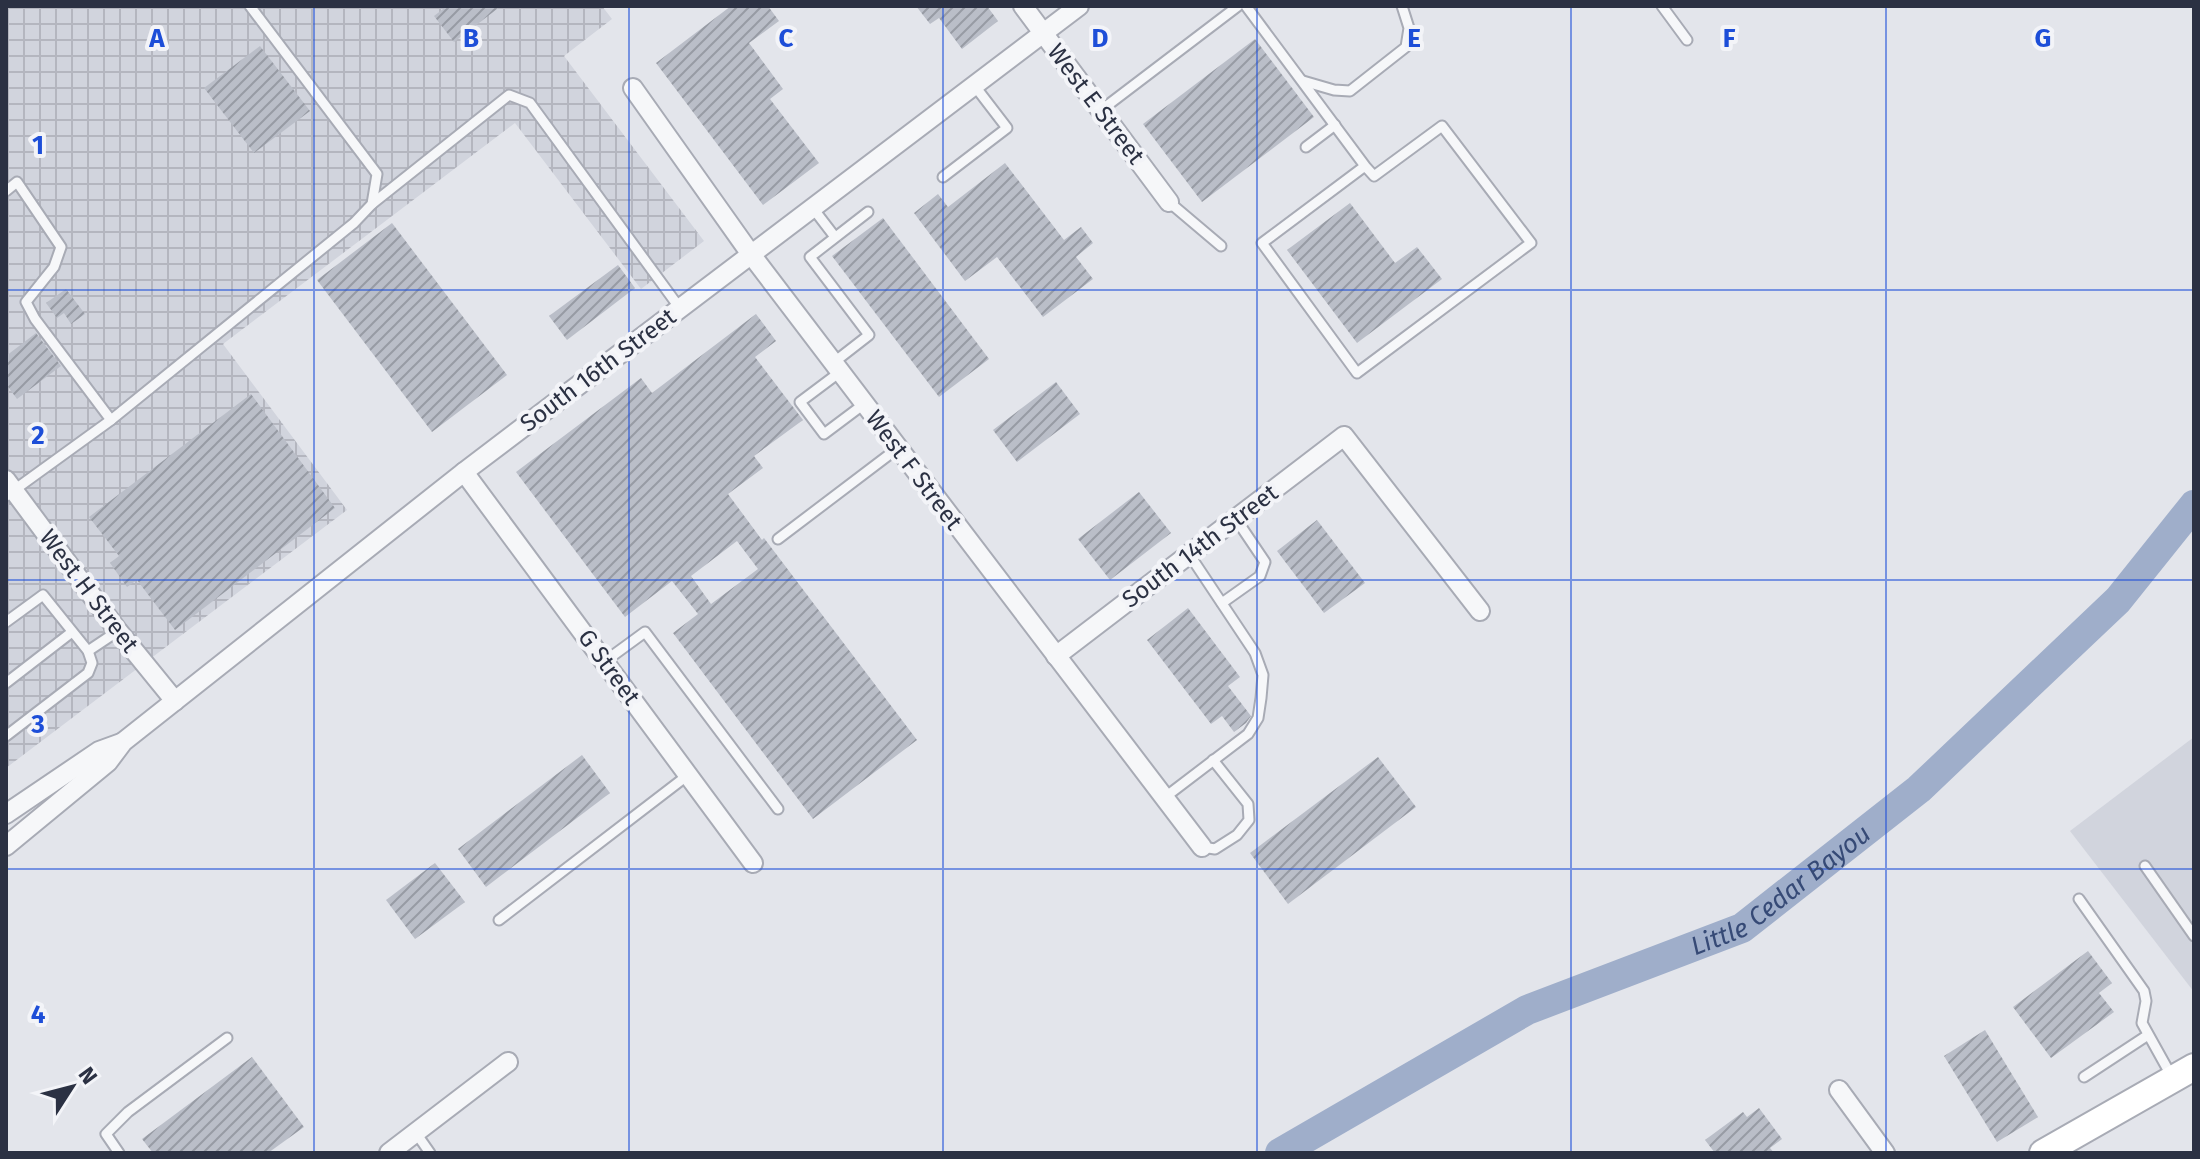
<svg xmlns="http://www.w3.org/2000/svg" width="2200" height="1159" font-family="'Fira Sans',sans-serif">
	<style>
		.built { fill: #d1d4dd }
		.industrial { fill: url(#industrial-grid) }
		.lines { fill: none; stroke-linecap: round; stroke-linejoin: round }
		.river { stroke: #9faeca; stroke-width: 30 }
		.building { fill: url(#building-hatch); fill-rule: evenodd }
		.lane-casing { stroke: #a8abb5; stroke-width: 13 }
		.street-casing { stroke: #a8abb5; stroke-width: 22 }
		.secondary-casing { stroke: #a8abb5; stroke-width: 30 }
		.lane { stroke: #f6f7f9; stroke-width: 9 }
		.street { stroke: #f6f7f9; stroke-width: 18 }
		.secondary { stroke: #fff; stroke-width: 26 }
		.grid { fill: none; stroke: #1d4ed8; stroke-width: 2; stroke-opacity: 0.55 }
		.labels { text-anchor: middle; dominant-baseline: central; stroke-width: 8; stroke-linejoin: round; paint-order: stroke }
		.street-label { font-size: 24px; fill: #2b3143; stroke: #f3f4f8 }
		.water-label { font-size: 26px; font-style: italic; fill: #364a76; stroke: #f3f4f8 }
		.grid-label { font-size: 26px; text-anchor: middle; font-weight: bold; fill: #1d4ed8; stroke: #f3f4f8; stroke-width: 8; stroke-linejoin: round; paint-order: stroke }
	</style>
	<defs>
		<pattern id="industrial-grid" width="8" height="8" patternUnits="userSpaceOnUse" patternTransform="scale(2)"><rect width="8" height="8" fill="#d1d4dd"/><path d="M0 4h8M4 0v8" fill="none" stroke="#b4b6bf"/></pattern>
		<pattern id="building-hatch" width="6" height="6" patternUnits="userSpaceOnUse" patternTransform="scale(2)"><rect width="6" height="6" fill="#babec8"/><path d="M-1 1l2-2M0 6l6-6M5 7l2-2" fill="none" stroke="#979ba4"/></pattern>
	</defs>
	<rect width="100%" height="100%" fill="#e3e5eb"/>
	<path class="built" d="M2194,737v255l-124,-161z"/>
	<path class="industrial" d="M6,6h596l10,13 -48,37 140,185 -63,48 -126,-166 -292,221 124,166 -341,258z"/>
	<g class="lines">
		<path class="river" id="s1" d="M1280,1153l247,-143 215,-82 177,-139 199,-189 76,-95"/>
	</g>
	<g class="building">
		<path d="M447,6h54l-47,36 -20,-26z"/>
		<path d="M731,6h37l11,15 -30,22 34,46 -13,10 49,64 -56,42 -107,-142z"/>
		<path d="M916,6h71l11,15 -36,28 -23,-31 -9,6z"/>
		<path d="M1255,39l59,78 -112,85 -59,-78z"/>
		<path d="M260,46l50,65 -56,42 -50,-65z"/>
		<path d="M1005,163l59,77 17,-13 12,16 -17,14 17,22 -50,38 -46,-60 -32,24 -51,-68 24,-19 10,13z"/>
		<path d="M1350,203l45,60 22,-16 25,32 -85,64 -70,-93z"/>
		<path d="M883,218l106,141 -50,38 -107,-141z"/>
		<path d="M392,223l115,152 -75,57 -115,-152z"/>
		<path d="M618,265l17,23 -68,52 -18,-24z"/>
		<path d="M66,289l19,25 -14,10 -7,-11 -7,5 -11,-15z"/>
		<path d="M756,314l20,27 -21,16 48,63 -49,36 9,12 -35,26 34,46 2,-2 153,202 -104,79 -140,-186 25,-19 -26,-33 -47,36 -109,-145 125,-94 11,15zM737,541l21,28 -47,35 -20,-28z"/>
		<path d="M36,333l25,33 -44,33 -11,-15v-28z"/>
		<path d="M1056,382l24,32 -63,48 -24,-32z"/>
		<path d="M251,394l84,114 -160,122 -38,-50 -10,7 -17,-24 9,-7 -30,-39z"/>
		<path d="M1139,492l32,41 -61,47 -32,-41z"/>
		<path d="M1317,520l48,63 -41,30 -47,-62z"/>
		<path d="M1188,608l52,69 -12,9 23,30 -5,7 -12,9 -12,-16 -11,8 -64,-84z"/>
		<path d="M582,755l28,38 -124,94 -28,-38z"/>
		<path d="M1378,757l38,50 -128,97 -38,-51z"/>
		<path d="M435,863l30,39 -50,37 -29,-39z"/>
		<path d="M2088,951l24,32 -13,10 15,19 -63,46 -38,-51z"/>
		<path d="M1985,1030l53,87 -41,25 -53,-86z"/>
		<path d="M252,1057l52,70 -36,26h-115l-11,-14z"/>
		<path d="M1759,1108l23,31 -12,9 4,5h-59l-10,-13 38,-28 4,5z"/>
	</g>
	<g class="lines">
		<g class="lane-casing">
			<g id="lane">
				<path d="M1246,6l119,160 -103,77 95,130 174,-130 -89,-117 -68,50 -9,-10"/>
				<path d="M1662,6l25,34"/>
				<path d="M1303,81l31,9 16,1 56,-44 3,-19 -7,-22"/>
				<path d="M1100,111l138,-105"/>
				<path d="M1306,147l29,-22"/>
				<path d="M943,177l64,-49 -33,-43"/>
				<path d="M6,191l11,-9 44,65 -7,20 -28,35 9,17 76,101 -105,76"/>
				<path d="M1169,202l52,44"/>
				<path d="M372,204l137,-109 21,8 149,204"/>
				<path d="M812,207l23,30"/>
				<path d="M833,363l36,-28 -59,-78 58,-45"/>
				<path d="M840,372l-40,30 24,32 40,-30"/>
				<path d="M111,420l243,-197 18,-19 5,-30 -127,-168"/>
				<path d="M778,539l120,-91"/>
				<path d="M1222,603l38,-27 5,-14 -29,-43"/>
				<path d="M6,622l37,-27 45,56 4,12 -4,10 -82,63"/>
				<path d="M88,651l30,-20"/>
				<path d="M604,662l41,-30 133,177"/>
				<path d="M6,683l66,-51"/>
				<path d="M1164,798l84,-64 10,-16 3,-20 2,-23 -8,-22 -66,-99"/>
				<path d="M1202,847l13,2 22,-14 12,-15 -1,-16 -35,-44"/>
				<path d="M2145,866l49,70"/>
				<path d="M2079,899l65,92 2,10 -4,22 30,54"/>
				<path d="M499,920l189,-145"/>
				<path d="M2084,1077l64,-42"/>
				<path d="M416,1133l14,20"/>
				<path d="M119,1153l-13,-19 22,-22 99,-74"/>
			</g>
		</g>
		<g class="street-casing">
			<g id="street">
				<path d="M1023,6l146,196"/>
				<path d="M633,88l117,165 452,594"/>
				<path d="M464,472l289,391"/>
				<path d="M6,480l112,151 57,70"/>
				<path d="M1056,656l288,-220 136,175"/>
				<path d="M6,814l93,-63 22,-8"/>
				<path d="M6,846l102,-84 15,-20 341,-270 615,-466"/>
				<path d="M1839,1090l46,63"/>
				<path d="M389,1153l119,-91"/>
			</g>
		</g>
		<g class="secondary-casing">
			<path id="secondary" d="M2043,1153l151,-86"/>
		</g>
		<use href="#lane" class="lane"/>
		<use href="#street" class="street"/>
		<use href="#secondary" class="secondary"/>
	</g>
	<path class="grid" d="M314,6v1147M629,6v1147M943,6v1147M1257,6v1147M1571,6v1147M1886,6v1147M6,290h2188M6,580h2188M6,869h2188"/>
	<g class="labels">
		<g class="street-label">
			<text transform="translate(1096 104) rotate(53)">West E Street</text>
			<text transform="translate(598 370) rotate(-37)">South 16th Street</text>
			<text transform="translate(914 470) rotate(53)">West F Street</text>
			<text transform="translate(1200 546) rotate(-37)">South 14th Street</text>
			<text transform="translate(89 591) rotate(53)">West H Street</text>
			<text transform="translate(609 667) rotate(54)">G Street</text>
		</g>
		<g class="water-label">
			<text stroke="none"><textPath href="#s1" startOffset="568">Little Cedar Bayou</textPath></text>
		</g>
	</g>
	<g class="grid-label">
		<text x="157" y="47">A</text>
		<text x="471" y="47">B</text>
		<text x="786" y="47">C</text>
		<text x="1100" y="47">D</text>
		<text x="1414" y="47">E</text>
		<text x="1729" y="47">F</text>
		<text x="2043" y="47">G</text>
		<text x="38" y="154">1</text>
		<text x="38" y="444">2</text>
		<text x="38" y="733">3</text>
		<text x="38" y="1023">4</text>
	</g>
	<rect width="2200" height="1159" fill="none" stroke="#2b3143" stroke-width="16"/>
	<g transform="translate(72 1087) rotate(54)" stroke="#f3f4f8" stroke-width="6" paint-order="stroke">
	<path d="M0-6L14 30L0 20L-14 30Z" fill="#2b3143"/>
	<text y="-12" font-size="22" font-weight="bold" text-anchor="middle" fill="#2b3143">N</text>
	</g>
</svg>
